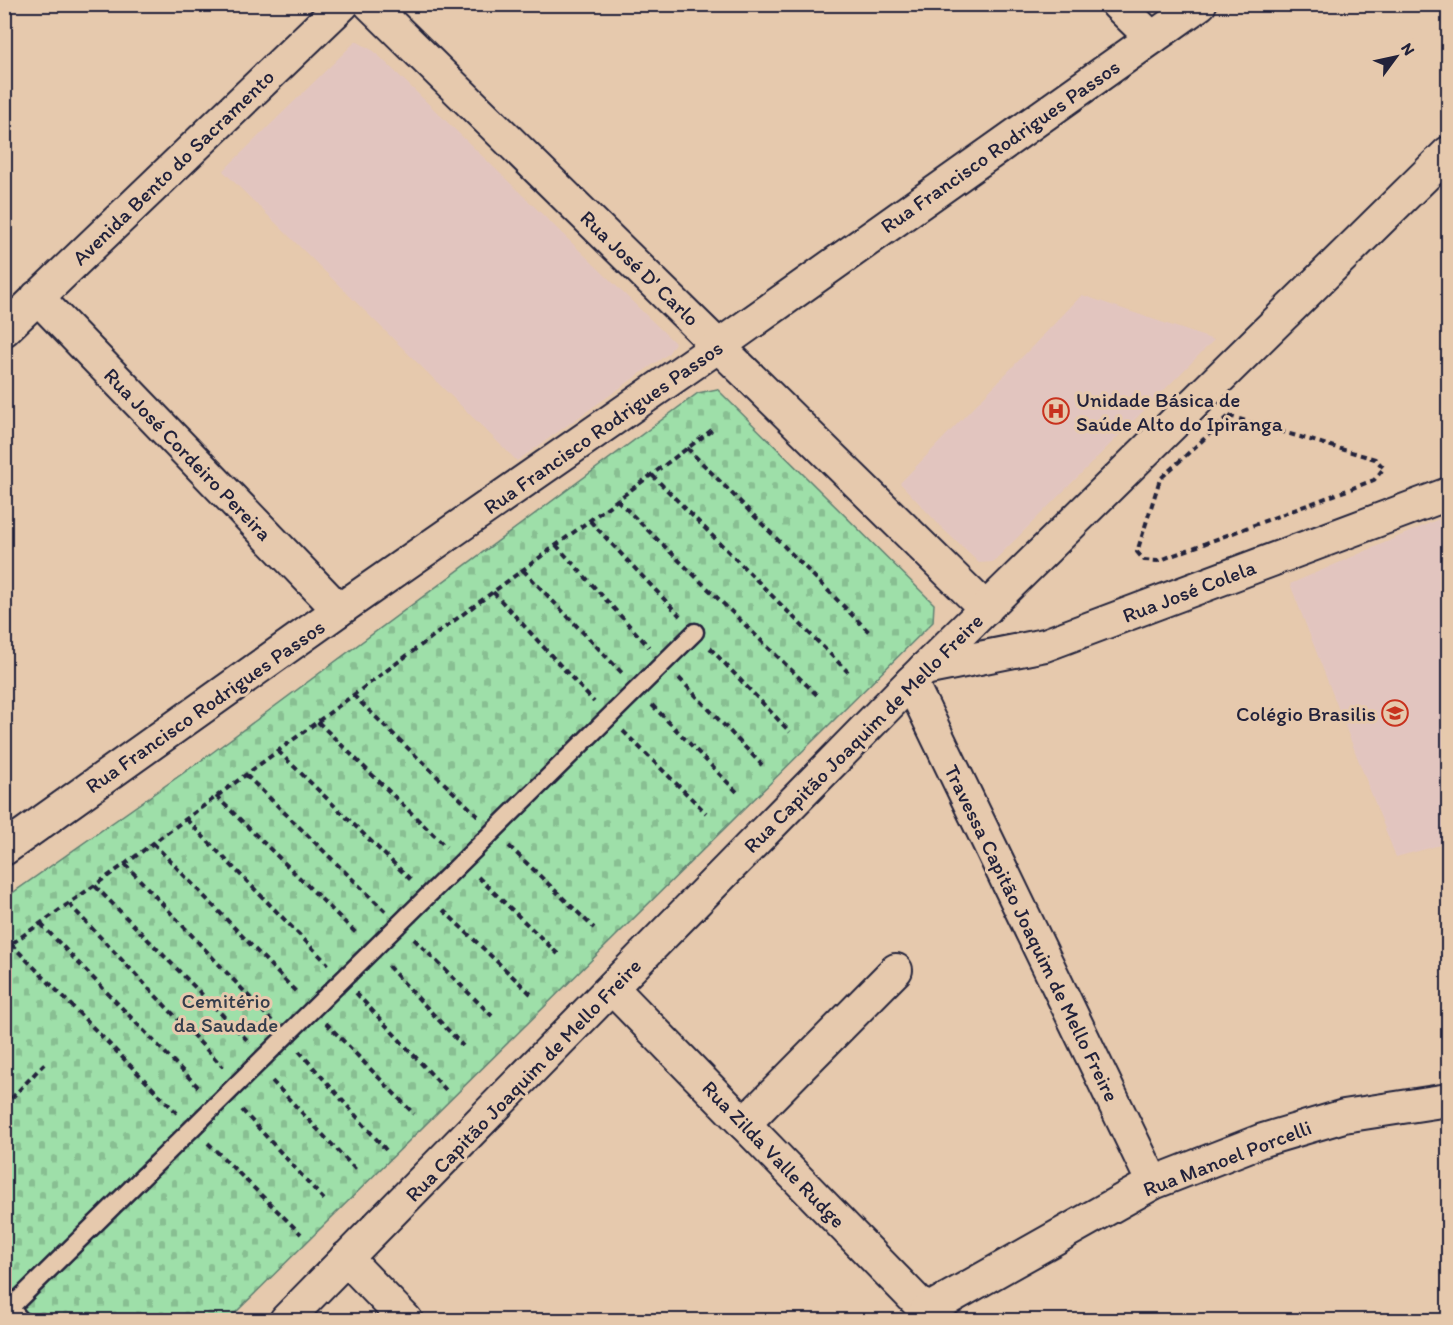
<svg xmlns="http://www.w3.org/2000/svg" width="1453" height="1325" font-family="Itim,sans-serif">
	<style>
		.built { fill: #e2c5bf }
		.cemetery { fill: url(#cemetery-stones); stroke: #608072; stroke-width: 1.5 }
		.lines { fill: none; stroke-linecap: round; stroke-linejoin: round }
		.service-casing { stroke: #22223b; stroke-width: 21 }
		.minor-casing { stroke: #22223b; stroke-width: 36 }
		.path { stroke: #22223b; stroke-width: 4; stroke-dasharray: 6 4.5; stroke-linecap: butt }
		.service { stroke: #e6c9ad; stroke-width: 16 }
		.minor { stroke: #e6c9ad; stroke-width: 32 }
		.labels { text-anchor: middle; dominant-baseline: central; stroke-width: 6; stroke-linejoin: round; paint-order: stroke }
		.street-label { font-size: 21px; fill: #22223b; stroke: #e6c9ad }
		.poi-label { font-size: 21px; fill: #22223b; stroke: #e6c9ad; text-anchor: start }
		.park-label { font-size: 21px; fill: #353e4c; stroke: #e6c9ad }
	</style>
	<defs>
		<pattern id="cemetery-stones" width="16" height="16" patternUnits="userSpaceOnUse" patternTransform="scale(1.5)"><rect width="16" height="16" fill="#9edfa9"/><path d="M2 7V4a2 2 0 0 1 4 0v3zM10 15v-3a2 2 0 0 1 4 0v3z" fill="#88bf92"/></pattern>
	</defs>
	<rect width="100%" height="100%" fill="#e6c9ad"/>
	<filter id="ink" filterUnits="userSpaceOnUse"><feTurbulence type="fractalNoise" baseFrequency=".0167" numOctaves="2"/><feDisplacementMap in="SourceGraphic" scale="12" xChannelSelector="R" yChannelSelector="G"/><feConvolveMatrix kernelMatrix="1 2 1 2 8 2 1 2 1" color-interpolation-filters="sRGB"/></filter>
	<g filter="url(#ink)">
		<g class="built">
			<path d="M356,41l18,10 301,292 -7,11 -151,107 -294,-290z"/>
			<path d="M1082,295l132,45 -221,222 -14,1 -35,-33 -44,-47z"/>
			<path d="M1448,515v328l-52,14 -106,-273z"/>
		</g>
		<path class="cemetery" d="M717,389l217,215 -1,18 -705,698h-223l-1,-421 205,-144 489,-362z"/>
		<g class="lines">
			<g class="service-casing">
				<g id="service">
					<path d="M4,1302l17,18"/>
					<path d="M10,1308l685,-676"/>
				</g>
			</g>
			<g class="minor-casing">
				<g id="minor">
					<path d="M370,4l616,605"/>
					<path d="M1117,4l35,34"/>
					<path d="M37,297l302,313"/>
					<path d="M4,330l339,-326"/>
					<path d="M924,669l121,-24 403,-151"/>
					<path d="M911,682l242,501"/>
					<path d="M4,849l345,-246 371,-258 480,-341"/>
					<path d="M612,988l323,332"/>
					<path d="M744,1124l152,-154"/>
					<path d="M346,1258l60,62"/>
					<path d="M926,1311l227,-128 110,-43 81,-24 104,-16"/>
					<path d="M286,1320l625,-638 537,-529"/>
				</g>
			</g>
			<g class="path">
				<path d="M1229,416l146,43 9,9 -10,12 -216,81 -14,-1 -7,-8 23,-73z"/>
				<path d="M687,448l184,186"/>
				<path d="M652,475l196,197"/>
				<path d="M617,500l200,195"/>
				<path d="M590,521l90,95"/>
				<path d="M556,545l93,102"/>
				<path d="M523,570l99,103"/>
				<path d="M493,592l101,110"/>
				<path d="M710,648l80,84"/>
				<path d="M679,678l83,87"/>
				<path d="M353,695l125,121"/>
				<path d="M652,705l87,89"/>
				<path d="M318,722l128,125"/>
				<path d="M623,731l83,82"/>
				<path d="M278,751l135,131"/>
				<path d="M246,775l139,136"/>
				<path d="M216,796l141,138"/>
				<path d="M186,819l142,145"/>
				<path d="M153,843l145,151"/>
				<path d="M509,846l85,82"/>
				<path d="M125,864l147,157"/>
				<path d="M478,877l82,79"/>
				<path d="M95,886l155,157"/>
				<path d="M69,904l154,163"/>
				<path d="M443,910l91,87"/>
				<path d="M41,924l160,166"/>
				<path d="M414,939l78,77"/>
				<path d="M11,944l166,169"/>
				<path d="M4,949l121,-85 587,-434"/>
				<path d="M388,966l75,80"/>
				<path d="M356,993l90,97"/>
				<path d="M326,1023l88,91"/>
				<path d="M299,1051l87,99"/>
				<path d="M272,1081l86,91"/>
				<path d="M4,1106l40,-42"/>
				<path d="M242,1110l85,93"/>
				<path d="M208,1143l93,91"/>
			</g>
			<use href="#service" class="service"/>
			<use href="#minor" class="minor"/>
		</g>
	</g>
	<defs>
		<g id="hospital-ring" transform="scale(1.35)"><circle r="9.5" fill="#e6c9ad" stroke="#c8321e" stroke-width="1.5"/><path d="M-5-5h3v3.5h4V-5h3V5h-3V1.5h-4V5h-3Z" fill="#c8321e"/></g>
		<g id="school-ring" transform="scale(1.35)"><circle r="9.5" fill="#e6c9ad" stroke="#c8321e" stroke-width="1.5"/><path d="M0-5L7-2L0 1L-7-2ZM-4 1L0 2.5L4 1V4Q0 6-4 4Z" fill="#c8321e"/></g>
	</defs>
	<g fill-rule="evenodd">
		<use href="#hospital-ring" x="1056" y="411"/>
		<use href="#school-ring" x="1395" y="713"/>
	</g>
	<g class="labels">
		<g class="street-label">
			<text transform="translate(1000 146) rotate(-35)">Rua Francisco Rodrigues Passos</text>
			<text transform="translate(173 167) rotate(-44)">Avenida Bento do Sacramento</text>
			<text transform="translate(640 268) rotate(44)">Rua José D' Carlo</text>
			<text transform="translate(603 427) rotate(-35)">Rua Francisco Rodrigues Passos</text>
			<text transform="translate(188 454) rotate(46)">Rua José Cordeiro Pereira</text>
			<text transform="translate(1189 591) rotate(-21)">Rua José Colela</text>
			<text transform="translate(205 706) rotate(-35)">Rua Francisco Rodrigues Passos</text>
			<text transform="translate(863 733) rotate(-45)">Rua Capitão Joaquim de Mello Freire</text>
			<text transform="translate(1032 933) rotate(64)">Travessa Capitão Joaquim de Mello Freire</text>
			<text transform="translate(523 1080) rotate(-46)">Rua Capitão Joaquim de Mello Freire</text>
			<text transform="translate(774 1154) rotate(46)">Rua Zilda Valle Rudge</text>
			<text transform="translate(1227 1158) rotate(-21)">Rua Manoel Porcelli</text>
		</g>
		<g class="poi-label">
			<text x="1076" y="399">Unidade Básica de<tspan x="1076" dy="24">Saúde Alto do Ipiranga</tspan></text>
			<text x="1376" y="713" text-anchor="end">Colégio Brasilis</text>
		</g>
		<g class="park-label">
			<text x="226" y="1000">Cemitério<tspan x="226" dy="24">da Saudade</tspan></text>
		</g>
	</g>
	<rect width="1453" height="1325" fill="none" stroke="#e6c9ad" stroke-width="24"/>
	<rect x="12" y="12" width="1429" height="1301" fill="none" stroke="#22223b" stroke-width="2" filter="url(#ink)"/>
	<g transform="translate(1396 57) rotate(57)" stroke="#e6c9ad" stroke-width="4.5" paint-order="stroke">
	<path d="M0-4.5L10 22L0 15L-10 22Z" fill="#22223b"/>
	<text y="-9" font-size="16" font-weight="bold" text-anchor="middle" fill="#22223b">N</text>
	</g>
</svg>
